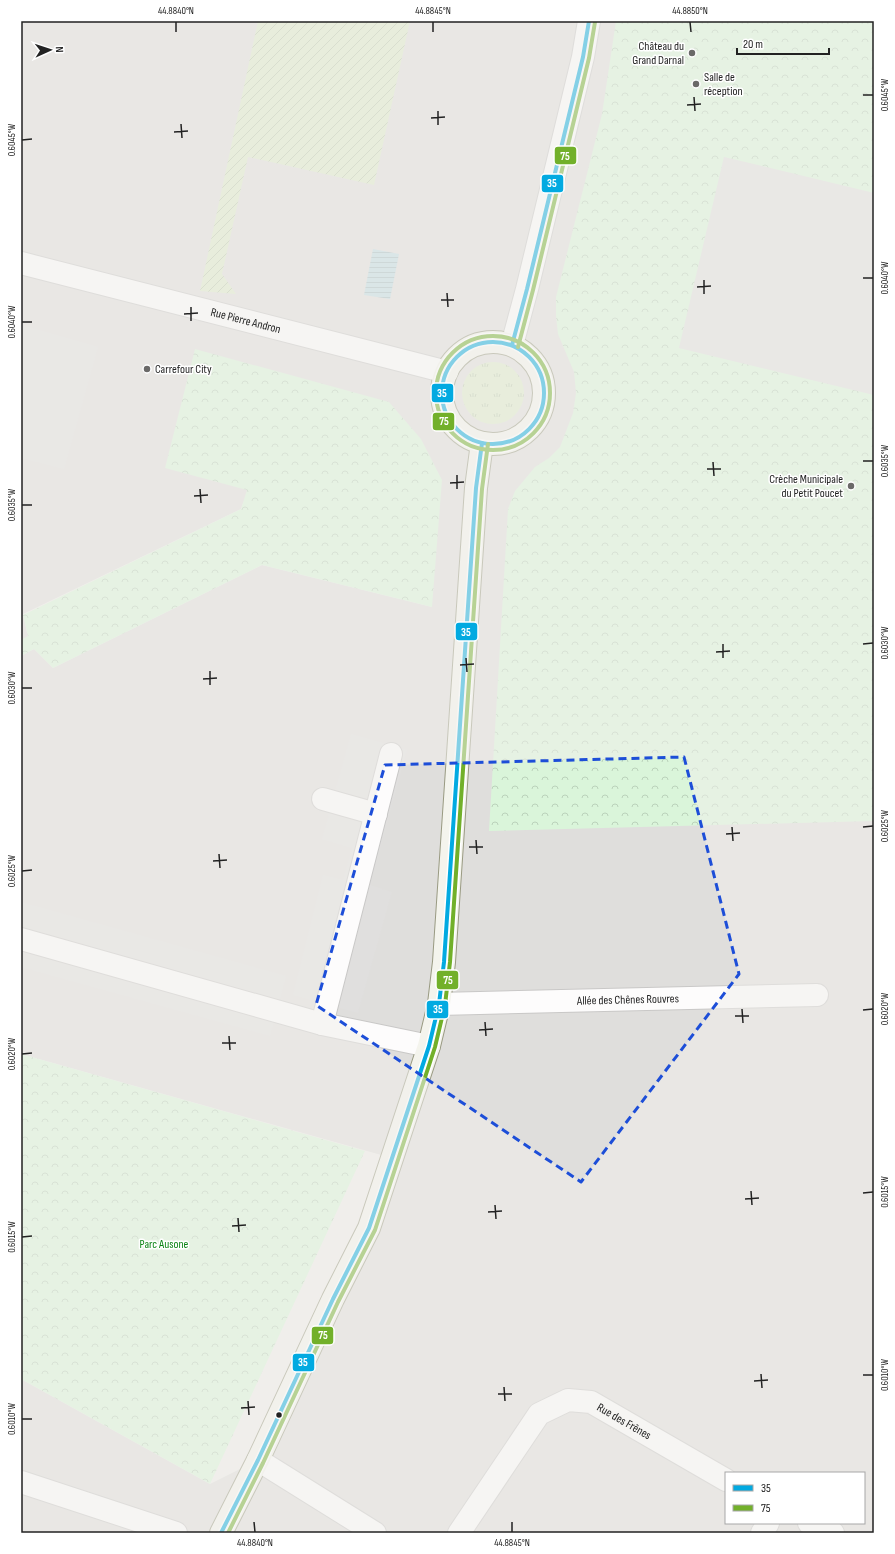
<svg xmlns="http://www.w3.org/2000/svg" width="895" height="1554" font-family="'Sofia Sans Condensed',sans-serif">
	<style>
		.residential { fill: #dfdedc; fill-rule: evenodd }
		.grass { fill: url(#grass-tufts) }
		.park { fill: url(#park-crowns) }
		.garden { fill: url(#garden-furrows) }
		.parking { fill: #e0dfde }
		.water { fill: url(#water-rules) }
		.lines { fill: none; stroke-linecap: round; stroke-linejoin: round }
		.street-casing { stroke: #c9c8c7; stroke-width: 24 }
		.secondary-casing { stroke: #999a82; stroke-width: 24 }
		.street { stroke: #fdfcfc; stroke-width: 22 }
		.secondary { stroke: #f4f4ed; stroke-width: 22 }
		.bus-1-casing { stroke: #fff; stroke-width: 7 }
		.bus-2-casing { stroke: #fff; stroke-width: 7 }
		.bus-1 { stroke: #02aae1; stroke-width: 4 }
		.bus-2 { stroke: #72b02a; stroke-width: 4 }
		.marked { fill: none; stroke: #1d4ed8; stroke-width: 3; stroke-dasharray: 8 5; stroke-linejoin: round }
		.ticks { fill: none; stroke: #222; stroke-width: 1.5 }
		.poi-dot { fill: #6a6968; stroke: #fff; stroke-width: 1.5 }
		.bus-dot { fill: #222; stroke: #fff; stroke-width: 1.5 }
		.labels { text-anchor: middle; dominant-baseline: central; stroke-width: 3; stroke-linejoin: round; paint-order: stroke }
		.poi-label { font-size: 12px; fill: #222; stroke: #fff; text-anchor: end }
		.street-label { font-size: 12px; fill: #222; stroke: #fff }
		.park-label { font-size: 12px; fill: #0c8416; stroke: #fff }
		.line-badge { stroke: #fff; stroke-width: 1.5 }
		.badge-label { font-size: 11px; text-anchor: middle; font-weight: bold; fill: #fff }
		.neatline { fill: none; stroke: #222; stroke-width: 1.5 }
		.ticks-label { font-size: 10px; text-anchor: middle; fill: #222 }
	</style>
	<defs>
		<pattern id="grass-tufts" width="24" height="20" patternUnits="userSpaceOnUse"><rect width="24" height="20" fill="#ddeccb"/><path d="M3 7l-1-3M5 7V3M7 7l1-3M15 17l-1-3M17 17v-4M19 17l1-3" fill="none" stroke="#bdcaae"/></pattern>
		<pattern id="park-crowns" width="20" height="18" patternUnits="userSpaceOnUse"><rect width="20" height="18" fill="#daf5da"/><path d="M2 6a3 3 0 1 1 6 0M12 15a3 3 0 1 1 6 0" fill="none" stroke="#bbd2bb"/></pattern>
		<pattern id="garden-furrows" width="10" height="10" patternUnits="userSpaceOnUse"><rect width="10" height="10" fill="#ddeccb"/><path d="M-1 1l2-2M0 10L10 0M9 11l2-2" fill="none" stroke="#bdcaae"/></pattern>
		<pattern id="water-rules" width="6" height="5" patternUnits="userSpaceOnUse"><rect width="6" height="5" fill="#bfdbe3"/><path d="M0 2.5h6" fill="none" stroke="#a4bcc2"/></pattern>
	</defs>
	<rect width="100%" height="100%" fill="#f0eeeb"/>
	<path class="residential" d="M21,21h853v1512h-853v-154l189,105 48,-24 134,-302 -371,-104v-398l13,-7 19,19 209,-103 170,42 -184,-117 -7,19 -218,105 5,23 -7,3zM726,1473h138v50h-138z"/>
	<circle class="grass" cx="493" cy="393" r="31"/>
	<g class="park">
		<path d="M616,21h258v800l-385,10 19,-322 7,-18 20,-24 14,-9 11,-11 13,-34 3,-20 -2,-21 -16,-38 -2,-18v-19l46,-183z"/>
		<path d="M195,349l194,53 32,37 21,41 -10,127 -170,-42 -209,103 -19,-19 -13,7v-16l7,-4 -5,-21 218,-106 6,-19 -82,-22z"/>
		<path d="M21,1054l344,97 -155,333 -189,-105z"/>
	</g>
	<path class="garden" d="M258,21h152l-36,164 -126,-28 -26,117 14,20 -36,-3z"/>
	<g class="parking">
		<path d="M724,157l150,36v202l-195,-47z"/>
		<path d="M21,325l77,22 -34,122 -43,-11z"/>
		<path d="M351,734l56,16 -37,135 22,7 -34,121 -65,-18 30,-120 20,5 9,-32 -30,-9z"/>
		<path d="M21,902l265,74 -16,60 -249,-69z"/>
	</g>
	<path class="water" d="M373,249l26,5 -9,45 -26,-4z"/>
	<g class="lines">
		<g class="street-casing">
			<g id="street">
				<path id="s1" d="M21,263l426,109"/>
				<path d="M512,345l15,-56 56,-232 6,-36"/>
				<path d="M323,799l53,15"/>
				<path d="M21,939l301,85 107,22"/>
				<path id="s2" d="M439,1004l378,-9"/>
				<path d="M322,1024l69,-270"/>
				<path d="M258,1460l117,73"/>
				<path d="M21,1482l155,51"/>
				<path d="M809,1523l24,10"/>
				<path id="s3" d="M459,1533l80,-119 29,-14 23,2 135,78"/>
				<path d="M762,1533l6,-10"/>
			</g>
		</g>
		<g class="secondary-casing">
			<g id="secondary">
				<circle cx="493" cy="393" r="51"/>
				<path d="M221,1533l37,-73 75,-161 36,-71 60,-182 10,-42 5,-42 32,-474 6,-45"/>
			</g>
		</g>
		<use href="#street" class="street"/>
		<use href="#secondary" class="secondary"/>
		<g class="bus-1-casing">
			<g id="bus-1">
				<circle cx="493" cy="393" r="51"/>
				<path d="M512,345l15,-56 56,-232 6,-36"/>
				<path d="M221,1533l37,-73 75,-161 36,-71 60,-182 10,-42 5,-42 32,-474 6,-45"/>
			</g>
		</g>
		<g class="bus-2-casing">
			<g id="bus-2">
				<circle cx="493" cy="393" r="57"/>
				<path d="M518,347l15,-57 56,-232 6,-36"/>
				<path d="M228,1533l35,-70 75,-161 37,-72 60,-183 10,-42 5,-43 32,-473 6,-45"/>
			</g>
		</g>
		<use href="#bus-1" class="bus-1"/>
		<use href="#bus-2" class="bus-2"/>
	</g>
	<path d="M0 0H895V1554H0ZM684,757l55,217 -158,208 -265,-177 69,-240z" fill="#f0eeeb" fill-opacity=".55" fill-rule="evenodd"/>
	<path class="marked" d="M684,757l55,217 -158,208 -265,-177 69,-240z"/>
	<path class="ticks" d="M176,22v10M433,22v10M690,22l1,10M863,95h10M694,97l1,14M687,105l14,-1M438,111v14M431,118l14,-1M181,124l1,14M174,132l14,-1M22,140l10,-1M863,278h10M704,280v14M697,287l14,-1M447,293l1,14M441,300h13M191,307v14M184,314l14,-1M22,322h10M863,461h10M713,462l1,14M707,469h14M457,475v14M450,483l14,-1M200,489l1,14M194,496l14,-1M22,505h10M723,644v14M863,644l10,-1M716,652l14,-1M466,658l1,14M460,665l14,-1M210,671v14M203,679l14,-1M22,688h10M732,827l1,14M863,827l10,-1M726,834l14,-1M476,840l1,14M469,847h14M219,854l1,14M213,861l14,-1M22,871l10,-1M742,1009l1,14M863,1010l10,-1M735,1016h14M485,1022l1,14M479,1030l14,-1M229,1036l1,14M222,1043h14M22,1054l10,-1M751,1191l1,14M863,1193l10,-1M745,1199l14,-1M495,1205l1,14M488,1212l14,-1M238,1218l1,14M232,1226l14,-1M22,1237l10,-1M761,1374l1,14M863,1375h10M754,1381l14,-1M504,1387l1,14M498,1394h14M248,1401l1,14M241,1408l14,-1M22,1419h10M254,1522l1,10M512,1522v10"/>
	<g class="poi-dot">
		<circle cx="692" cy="53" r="4"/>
		<circle cx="696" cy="84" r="4"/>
		<circle cx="147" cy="369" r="4"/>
		<circle cx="851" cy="486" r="4"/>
	</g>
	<circle class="bus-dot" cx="279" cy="1415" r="3.5"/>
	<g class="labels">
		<g class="poi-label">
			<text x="684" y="46">Château du<tspan x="684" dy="14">Grand Darnal</tspan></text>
			<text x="704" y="77" text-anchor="start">Salle de<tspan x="704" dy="14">réception</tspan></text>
			<text x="155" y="369" text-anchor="start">Carrefour City</text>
			<text x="843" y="479">Crèche Municipale<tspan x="843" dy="14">du Petit Poucet</tspan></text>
		</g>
		<g class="street-label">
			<text stroke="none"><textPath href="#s1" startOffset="232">Rue Pierre Andron</textPath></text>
			<text stroke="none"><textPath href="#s2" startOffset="189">Allée des Chênes Rouvres</textPath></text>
			<text stroke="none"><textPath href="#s3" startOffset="237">Rue des Frênes</textPath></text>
		</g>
		<g class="park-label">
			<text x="164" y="1244">Parc Ausone</text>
		</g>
	</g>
	<g class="line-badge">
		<rect x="554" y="146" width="23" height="19" rx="4" fill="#72b02a"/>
		<rect x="541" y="174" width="23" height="19" rx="4" fill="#02aae1"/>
		<rect x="431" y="383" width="23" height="20" rx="4" fill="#02aae1"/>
		<rect x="432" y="412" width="23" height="19" rx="4" fill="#72b02a"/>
		<rect x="455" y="622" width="23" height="19" rx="4" fill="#02aae1"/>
		<rect x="436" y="970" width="23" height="20" rx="4" fill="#72b02a"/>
		<rect x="426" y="1000" width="23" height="19" rx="4" fill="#02aae1"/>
		<rect x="311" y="1326" width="23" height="19" rx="4" fill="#72b02a"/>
		<rect x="292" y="1353" width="23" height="19" rx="4" fill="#02aae1"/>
	</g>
	<g class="badge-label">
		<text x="565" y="160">75</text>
		<text x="552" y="187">35</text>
		<text x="442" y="397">35</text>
		<text x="444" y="425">75</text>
		<text x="466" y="636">35</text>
		<text x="448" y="984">75</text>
		<text x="438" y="1013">35</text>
		<text x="323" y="1339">75</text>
		<text x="303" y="1366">35</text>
	</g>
	<rect width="895" height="1554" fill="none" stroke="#ffffff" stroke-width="44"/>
	<rect x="725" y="1472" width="140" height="52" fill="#ffffff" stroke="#a7a7a7"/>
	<rect x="733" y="1485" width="20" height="6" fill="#02aae1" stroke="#a7a7a7"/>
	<text x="761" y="1492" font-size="12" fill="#222222">35</text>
	<rect x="733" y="1505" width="20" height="6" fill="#72b02a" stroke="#a7a7a7"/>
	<text x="761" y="1512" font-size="12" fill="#222222">75</text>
	<g transform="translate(50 50) rotate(87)" stroke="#ffffff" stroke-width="3" paint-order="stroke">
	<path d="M0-3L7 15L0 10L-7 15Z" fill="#222222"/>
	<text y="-6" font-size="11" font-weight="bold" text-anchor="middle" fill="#222222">N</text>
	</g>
	<path d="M737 48v6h92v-6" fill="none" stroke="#222222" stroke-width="2"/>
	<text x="743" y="48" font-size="12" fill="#222222" stroke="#ffffff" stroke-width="3" paint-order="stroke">20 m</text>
	<rect x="22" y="22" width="851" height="1510" class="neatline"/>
	<g class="ticks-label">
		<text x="176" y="14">44.8840°N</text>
		<text x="433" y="14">44.8845°N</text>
		<text x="690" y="14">44.8850°N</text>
		<text transform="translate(884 95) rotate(-90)" y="4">0.6045°W</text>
		<text transform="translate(11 140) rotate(-90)" y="4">0.6045°W</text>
		<text transform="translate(884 278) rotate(-90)" y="4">0.6040°W</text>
		<text transform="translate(11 322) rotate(-90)" y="4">0.6040°W</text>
		<text transform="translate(884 461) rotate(-90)" y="4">0.6035°W</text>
		<text transform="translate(11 505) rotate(-90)" y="4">0.6035°W</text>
		<text transform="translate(884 643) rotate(-90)" y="4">0.6030°W</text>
		<text transform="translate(11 688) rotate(-90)" y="4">0.6030°W</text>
		<text transform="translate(884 826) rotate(-90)" y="4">0.6025°W</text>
		<text transform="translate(11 871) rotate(-90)" y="4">0.6025°W</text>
		<text transform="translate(884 1009) rotate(-90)" y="4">0.6020°W</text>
		<text transform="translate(11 1054) rotate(-90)" y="4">0.6020°W</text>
		<text transform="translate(884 1192) rotate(-90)" y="4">0.6015°W</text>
		<text transform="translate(11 1237) rotate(-90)" y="4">0.6015°W</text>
		<text transform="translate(884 1375) rotate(-90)" y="4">0.6010°W</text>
		<text transform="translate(11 1419) rotate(-90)" y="4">0.6010°W</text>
		<text x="255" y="1546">44.8840°N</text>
		<text x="512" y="1546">44.8845°N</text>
	</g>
</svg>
